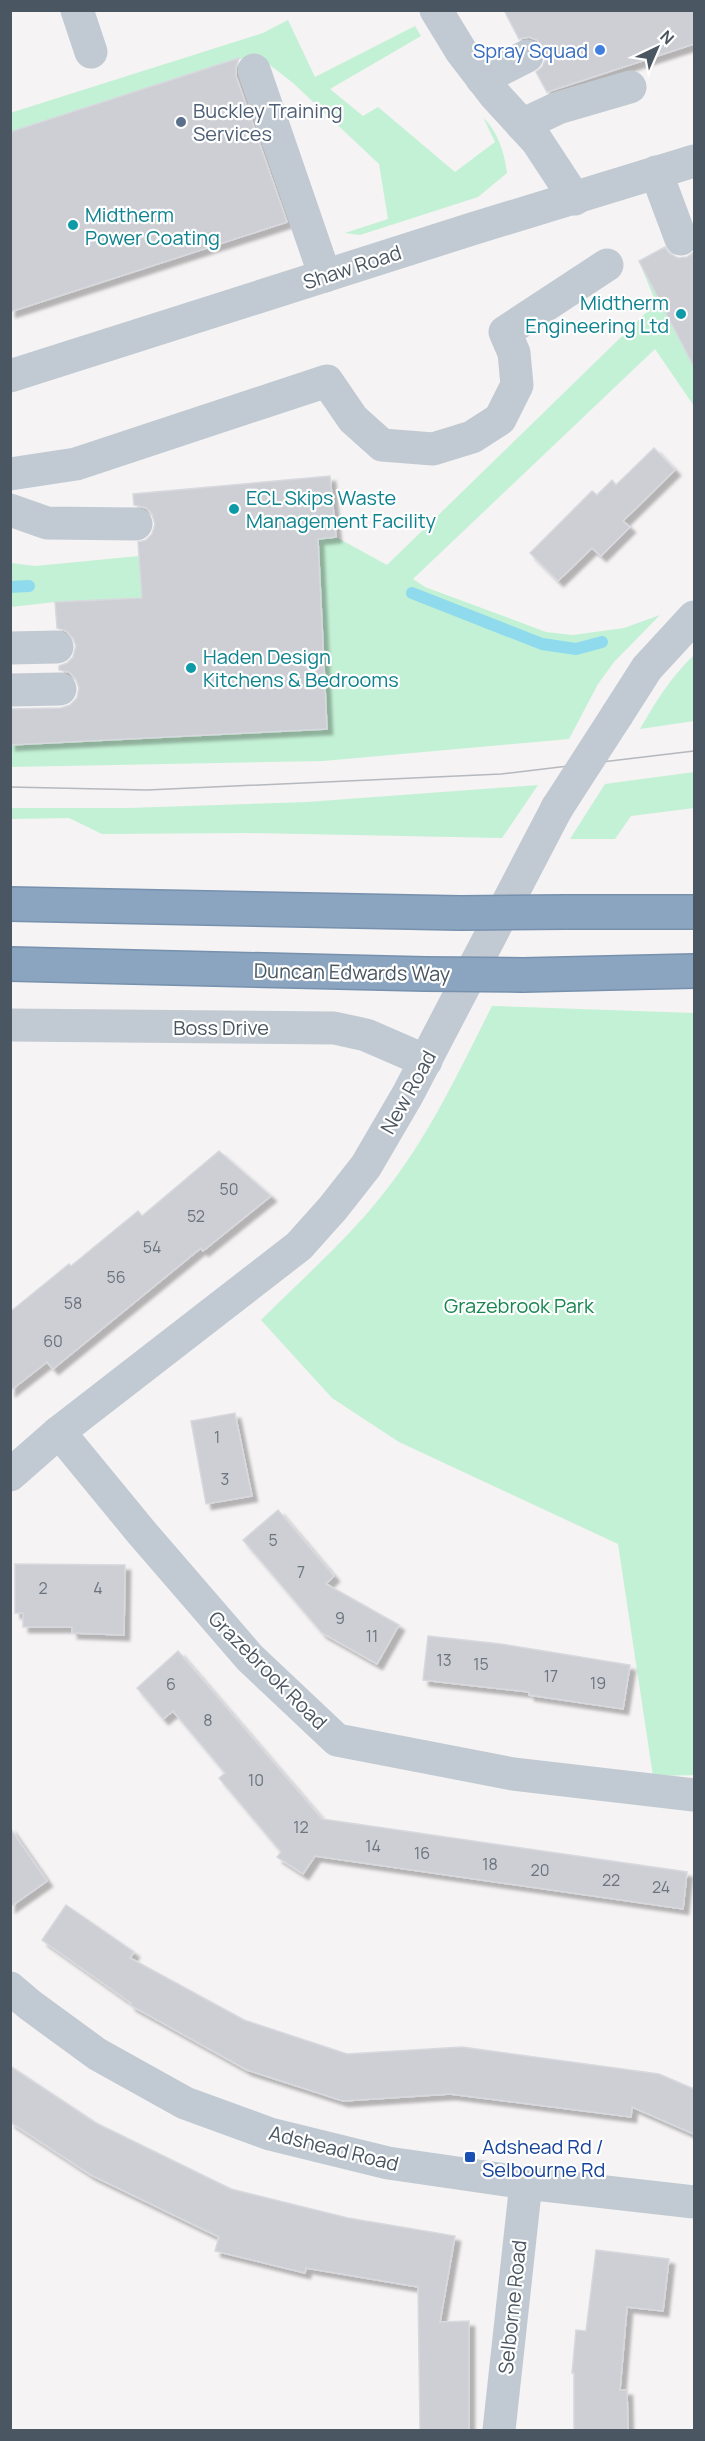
<svg xmlns="http://www.w3.org/2000/svg" width="705" height="2441" font-family="Manrope,sans-serif">
	<style>
		.green { fill: #c3f1d5 }
		.lines { fill: none; stroke-linecap: round; stroke-linejoin: round }
		.stream { stroke: #90daee; stroke-width: 12 }
		.building { fill: #cdcfd5; stroke: #d7d9de; stroke-width: 1.5; filter: url(#shadow) }
		.highway-casing { stroke: #7690ad; stroke-width: 36 }
		.minor { stroke: #c1cad2; stroke-width: 33 }
		.highway { stroke: #8ba5c1; stroke-width: 33 }
		.tram { stroke: #b5b8bd; stroke-width: 1.5 }
		.highway-bridge-casing { stroke: #7690ad; stroke-width: 36; stroke-linecap: butt }
		.minor-bridge { stroke: #c1cad2; stroke-width: 33 }
		.highway-bridge { stroke: #8ba5c1; stroke-width: 33 }
		.shop-dot { fill: #3f7fe0; stroke: #fff; stroke-width: 2 }
		.service-dot { fill: #5c6f8a; stroke: #fff; stroke-width: 2 }
		.culture-dot { fill: #0f9aa8; stroke: #fff; stroke-width: 2 }
		.transit-dot { fill: #1a4fb4; stroke: #fff; stroke-width: 2 }
		.labels { text-anchor: middle; dominant-baseline: central; stroke-width: 4.5; stroke-linejoin: round; paint-order: stroke }
		.number-label { font-size: 16px; fill: #6b747e }
		.shop-label { font-size: 20px; fill: #366cbe; stroke: #fff; text-anchor: end }
		.service-label { font-size: 20px; fill: #4e5e75; stroke: #fff; text-anchor: start }
		.culture-label { font-size: 20px; fill: #0d838f; stroke: #fff; text-anchor: start }
		.street-label { font-size: 20px; fill: #4a5661; stroke: #fff }
		.park-label { font-size: 20px; fill: #17864f; stroke: #fff }
		.transit-label { font-size: 20px; fill: #164399; stroke: #fff; text-anchor: start }
	</style>
	<defs>
		<filter id="shadow"><feDropShadow dx="5.5" dy="5.5" stdDeviation="1.5" flood-color="#0004"/></filter>
	</defs>
	<rect width="100%" height="100%" fill="#f5f3f3"/>
	<g class="green">
		<path d="M288,20l27,57 100,-51 6,10 -91,53 33,27 15,-9 77,65 40,-30 -12,-25c15,16 21,33 24,56l-29,24 -118,38 -15,-2 43,-14 -9,-55 -86,-81 -37,-29 -245,78 -1,-19 253,-80z"/>
		<path d="M639,261l55,106v39l-39,-57 -242,230 12,8 121,45 27,3 51,-7 36,-13 -46,47 -16,22 -29,55 -246,22 -312,6 -1,-22 317,-16 -7,-140 -265,13 -44,5v-44l24,3 301,-29 51,28 269,-262z"/>
		<path d="M694,655v66l-54,8c16,-28 31,-52 54,-74z"/>
		<path d="M694,772v36l-63,8 -16,23h-45l35,-55z"/>
		<path d="M538,785l-36,53 -254,-5 -146,1 -33,-16 -58,1v-11h117l179,-6z"/>
		<path d="M492,1006l202,7v762l-41,1 -35,-232 -219,-102 -67,-44 -71,-78c45,-45 94,-87 132,-139 40,-53 69,-116 99,-175z"/>
	</g>
	<g class="lines">
		<g class="stream">
			<path d="M10,587l19,-1"/>
			<path d="M412,593l130,51 34,5 26,-7"/>
		</g>
	</g>
	<g class="building">
		<path d="M504,10h190v34l-147,48 -11,-20 6,-5 4,-9 -3,-11 -6,-7 -8,-3 -10,2z"/>
		<path d="M239,58l-3,9v9l51,146 -277,90v-180z"/>
		<path d="M665,247l5,7 8,4 9,-1 7,-5v115l-55,-106z"/>
		<path d="M654,448l21,22 -52,51 7,6 -29,29 -9,-8 -34,33 -28,-28 62,-62 5,4 15,-15 4,5z"/>
		<path d="M330,476l6,61 -18,2 9,190 -317,16v-36l51,-1 9,-3 7,-7 2,-10 -3,-9 -7,-7 -10,-2v-4l8,-3 6,-6 3,-11 -3,-8 -7,-7 -9,-3 -2,-26 87,-4 -4,-56 8,-2 6,-6 3,-10 -3,-10 -6,-6 -12,-3 -1,-11z"/>
		<path d="M219,1151l52,45 -68,55 -2,-3 -148,121 -6,-7 -37,29v-79l59,-48 2,2 67,-55 4,5z"/>
		<path d="M235,1413l17,83 -46,8 -15,-83z"/>
		<path d="M278,1510l56,66 -8,8 73,41 -22,39 -55,-31 -79,-93z"/>
		<path d="M15,1564l110,1 -1,70 -52,-2v-6h-49v-14h-8z"/>
		<path d="M428,1636l73,8 129,21 -7,44 -94,-14v-3l-106,-12z"/>
		<path d="M178,1651l144,168 365,53 -4,37 -368,-53 -12,18 -26,-17 4,-5 -62,-74 6,-5 -52,-62 -10,8 -26,-31z"/>
		<path d="M10,1828l37,53 -37,26z"/>
		<path d="M66,1905l68,47 -4,6 114,62 103,34 115,-7 197,27 35,15v45l-62,-27 -1,10 -181,-23 -107,7 -96,-31 -117,-65 1,-2 -89,-63z"/>
		<path d="M10,2066l86,57 135,66 117,29 107,18 -15,86 29,-1v109h-49l-2,-143 -112,-19 -1,5 -90,-22 4,-14 -128,-62 -81,-53z"/>
		<path d="M596,2250l73,9 -6,52 -36,-4 -7,83h7l1,40h-54v-57h-2l4,-43 10,1z"/>
	</g>
	<g class="lines">
		<g class="highway-casing">
			<g id="highway">
				<path d="M10,904l450,9"/>
				<path d="M565,912h129"/>
				<path d="M10,964l415,10"/>
				<path d="M523,975l171,-4"/>
			</g>
		</g>
		<g class="minor">
			<path d="M77,10l14,42"/>
			<path d="M436,10l25,41 33,43 43,47 38,58"/>
			<path d="M254,70l71,206"/>
			<path d="M482,79l45,-23"/>
			<path d="M522,125l36,-17 72,-21"/>
			<path d="M656,172l25,67"/>
			<path d="M10,376l465,-148 219,-67"/>
			<path d="M10,474l66,-10 251,-83 26,38 29,26 51,4 39,-12 28,-18 17,-34 -3,-32 -9,-21 102,-67"/>
			<path d="M10,510l37,13 89,1"/>
			<path d="M10,648l47,-1"/>
			<path d="M10,690l50,-1"/>
			<path d="M617,715l30,-47 47,-51"/>
			<path d="M10,1025l324,3 32,7 60,26"/>
			<path d="M59,1432l83,101 108,125 87,82 176,34 181,21"/>
			<path d="M10,1475l49,-43 240,-186 34,-38 33,-42 42,-72 149,-286"/>
			<path d="M10,1988l20,17 67,49 88,49 85,31 118,29 138,20 168,19"/>
			<path d="M499,2430l27,-247"/>
		</g>
		<use href="#highway" class="highway"/>
		<path class="tram" d="M10,787l137,3 354,-16 193,-23"/>
		<g class="highway-bridge-casing">
			<g id="highway-bridge">
				<path d="M460,913l105,-1"/>
				<path d="M425,974l98,1"/>
			</g>
		</g>
		<path class="minor-bridge" d="M557,808l60,-93"/>
		<use href="#highway-bridge" class="highway-bridge"/>
	</g>
	<circle class="shop-dot" cx="600" cy="50" r="6"/>
	<circle class="service-dot" cx="181" cy="122" r="6"/>
	<g class="culture-dot">
		<circle cx="73" cy="225" r="6"/>
		<circle cx="681" cy="314" r="6"/>
		<circle cx="234" cy="509" r="6"/>
		<circle cx="191" cy="668" r="6"/>
	</g>
	<rect class="transit-dot" x="464" y="2151" width="12" height="12" rx="3"/>
	<g class="labels">
		<g class="number-label">
			<text x="229" y="1189">50</text>
			<text x="196" y="1216">52</text>
			<text x="152" y="1247">54</text>
			<text x="116" y="1277">56</text>
			<text x="73" y="1303">58</text>
			<text x="53" y="1341">60</text>
			<text x="217" y="1437">1</text>
			<text x="225" y="1479">3</text>
			<text x="273" y="1540">5</text>
			<text x="301" y="1572">7</text>
			<text x="43" y="1588">2</text>
			<text x="98" y="1588">4</text>
			<text x="340" y="1618">9</text>
			<text x="372" y="1636">11</text>
			<text x="444" y="1660">13</text>
			<text x="481" y="1664">15</text>
			<text x="551" y="1676">17</text>
			<text x="598" y="1683">19</text>
			<text x="171" y="1684">6</text>
			<text x="208" y="1720">8</text>
			<text x="256" y="1780">10</text>
			<text x="301" y="1827">12</text>
			<text x="373" y="1846">14</text>
			<text x="422" y="1853">16</text>
			<text x="490" y="1864">18</text>
			<text x="540" y="1870">20</text>
			<text x="611" y="1880">22</text>
			<text x="661" y="1887">24</text>
		</g>
		<g class="shop-label">
			<text x="588" y="50">Spray Squad</text>
		</g>
		<g class="service-label">
			<text x="193" y="110">Buckley Training<tspan x="193" dy="23">Services</tspan></text>
		</g>
		<g class="culture-label">
			<text x="85" y="214">Midtherm<tspan x="85" dy="23">Power Coating</tspan></text>
			<text x="669" y="302" text-anchor="end">Midtherm<tspan x="669" dy="23">Engineering Ltd</tspan></text>
			<text x="246" y="497">ECL Skips Waste<tspan x="246" dy="23">Management Facility</tspan></text>
			<text x="203" y="656">Haden Design<tspan x="203" dy="23">Kitchens &amp; Bedrooms</tspan></text>
		</g>
		<g class="street-label">
			<text transform="translate(352 267) rotate(-18)">Shaw Road</text>
			<text transform="translate(352 972) rotate(1)">Duncan Edwards Way</text>
			<text x="221" y="1027">Boss Drive</text>
			<text transform="translate(408 1092) rotate(-61)">New Road</text>
			<text transform="translate(268 1670) rotate(45)">Grazebrook Road</text>
			<text transform="translate(334 2148) rotate(14)">Adshead Road</text>
			<text transform="translate(512 2307) rotate(-84)">Selborne Road</text>
		</g>
		<g class="park-label">
			<text x="519" y="1305">Grazebrook Park</text>
		</g>
		<g class="transit-label">
			<text x="482" y="2146">Adshead Rd /<tspan x="482" dy="23">Selbourne Rd</tspan></text>
		</g>
	</g>
	<rect width="705" height="2441" fill="none" stroke="#4a5661" stroke-width="24"/>
	<g transform="translate(657 48) rotate(44)" stroke="#ffffff" stroke-width="4.5" paint-order="stroke">
	<path d="M0-4.5L10 22L0 15L-10 22Z" fill="#4a5661"/>
	<text y="-9" font-size="16" font-weight="bold" text-anchor="middle" fill="#4a5661">N</text>
	</g>
</svg>
